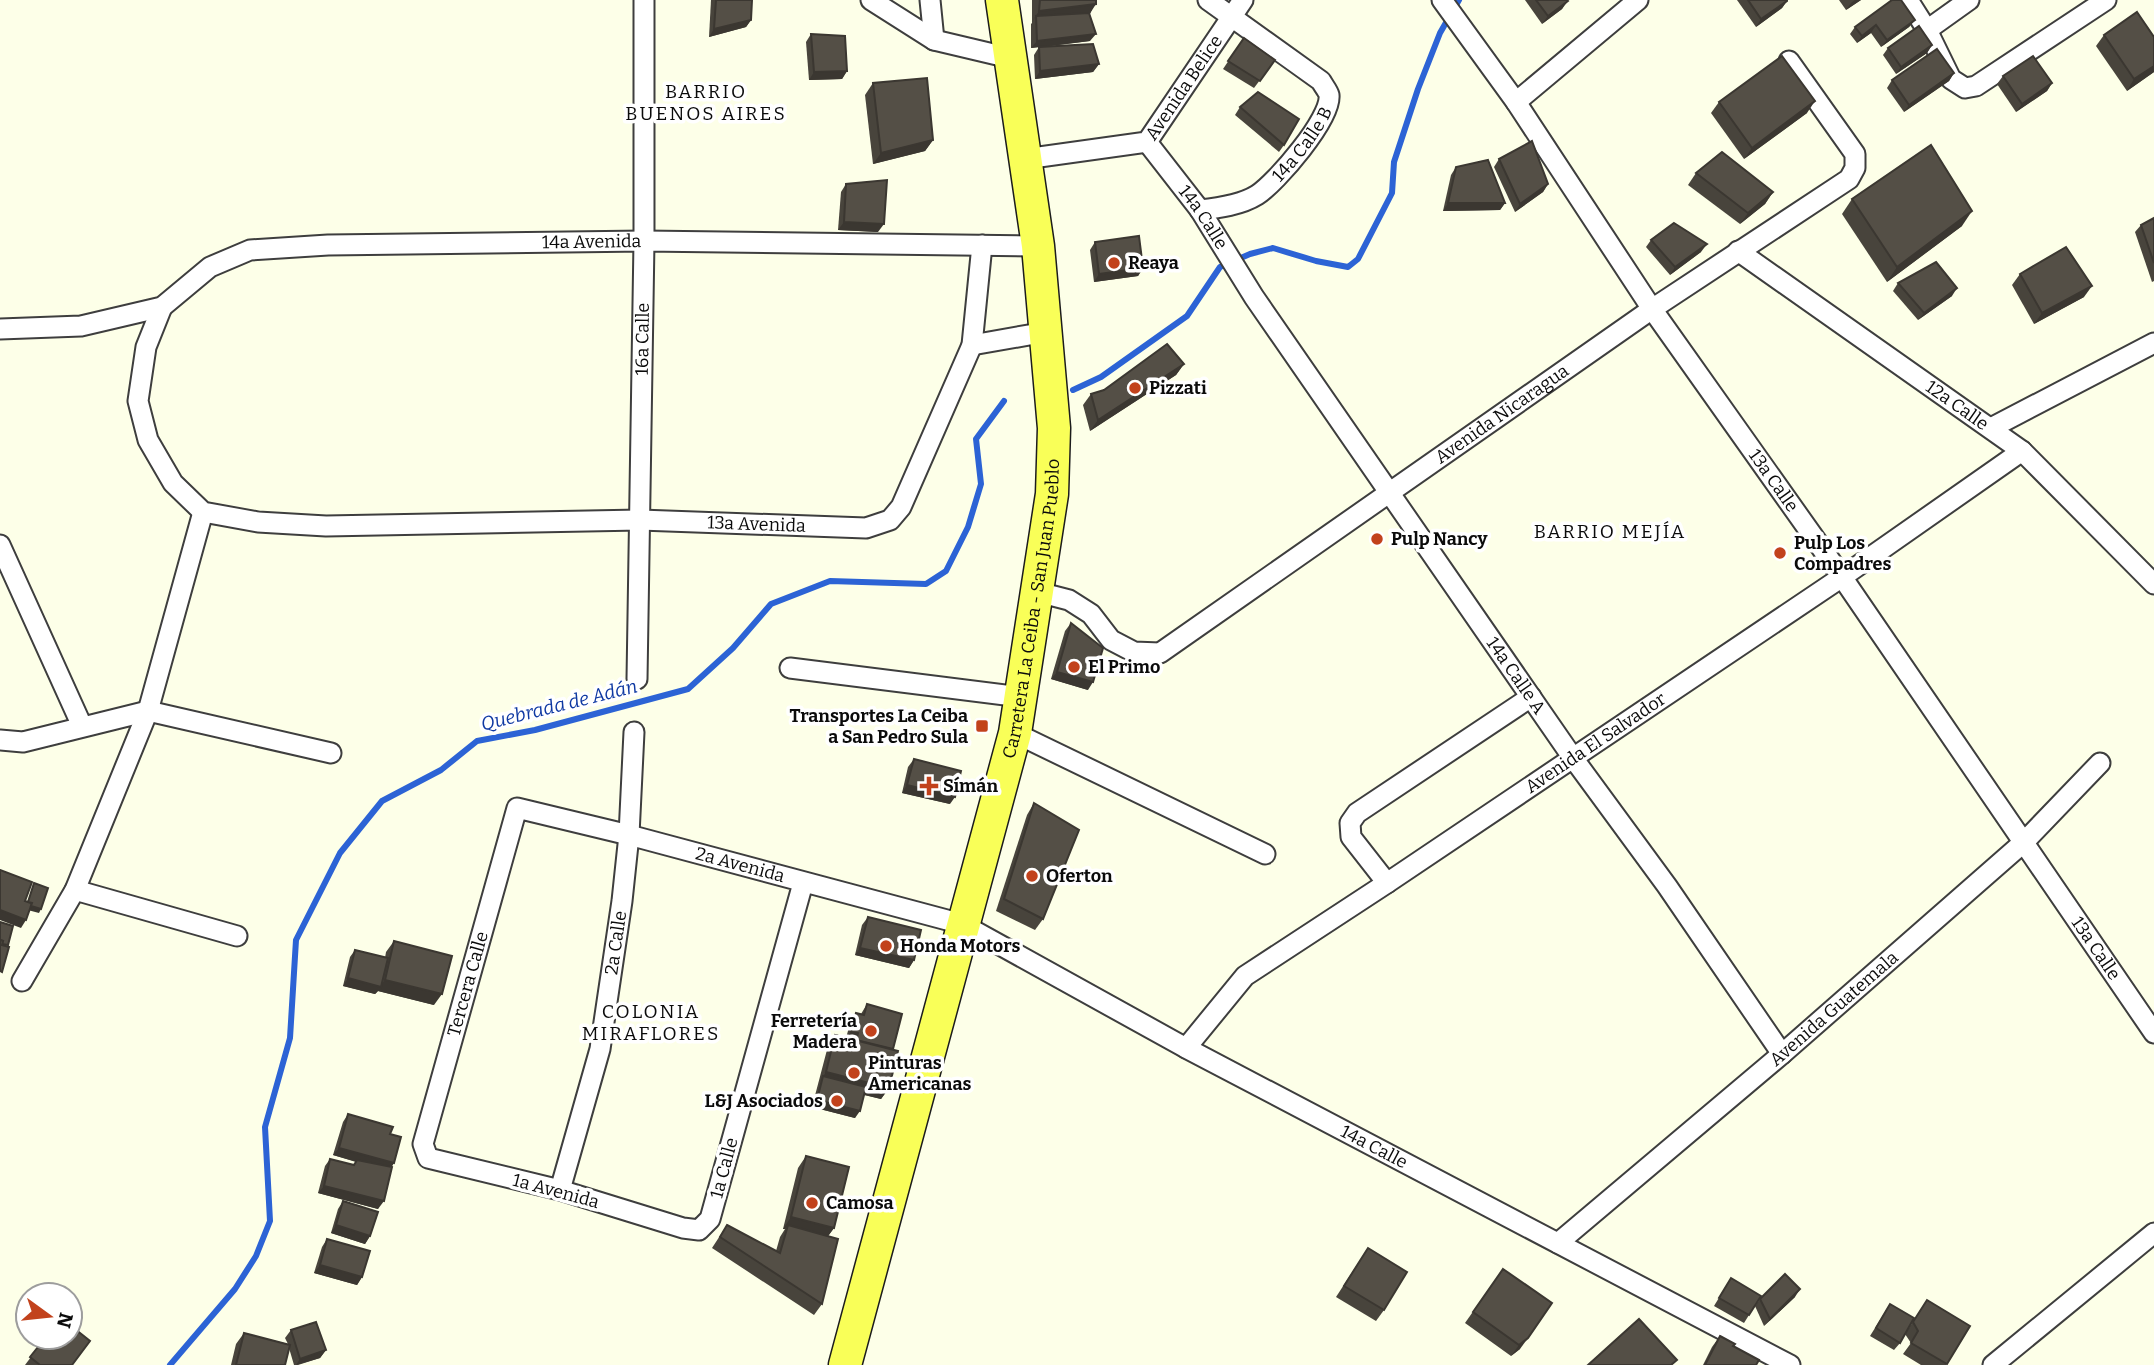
<svg xmlns="http://www.w3.org/2000/svg" width="2154" height="1365" font-family="Bitter,serif">
	<style>
		.lines { fill: none; stroke-linecap: round; stroke-linejoin: round }
		.stream { stroke: #2c63d5; stroke-width: 6 }
		.minor-casing { stroke: #3e3e3e; stroke-width: 23 }
		.primary-casing { stroke: #1c1c1c; stroke-width: 35 }
		.minor { stroke: #fff; stroke-width: 19 }
		.primary { stroke: #f9ff58; stroke-width: 32 }
		.wall { fill: #48443c }
		.shaded-wall { fill: #3b3731 }
		.building { fill: #544f46; stroke: #3b3731; stroke-width: 2 }
		.poi-dot { fill: #c2421c; stroke: #fff; stroke-width: 2.5 }
		.labels { text-anchor: middle; dominant-baseline: central; stroke-width: 7; stroke-linejoin: round; paint-order: stroke }
		.street-label { font-size: 18px; fill: #0b0b0b; stroke: #fff }
		.poi-label { font-size: 18px; font-weight: bold; fill: #0b0b0b; stroke: #fff; text-anchor: start }
		.neighbourhood-label { font-size: 19px; letter-spacing: 2px; fill: #0b0b0b; stroke: #fff }
		.water-label { font-size: 19px; font-style: italic; fill: #0e38a2; stroke: #fff }
	</style>
	<rect width="100%" height="100%" fill="#fdffe8"/>
	<g class="lines">
		<g class="stream">
			<path d="M1073,390l28,-13 86,-61 33,-49 30,-13 23,-6 43,13 32,6 10,-8 34,-66 2,-31 24,-73 22,-56 19,-33"/>
			<path d="M170,1365l65,-76 21,-33 14,-35 -5,-94 25,-89 6,-98 44,-87 42,-52 59,-31 36,-29 58,-11 153,-41 45,-41 38,-44 59,-23 96,3 20,-13 22,-44 13,-43 -5,-45 28,-38"/>
		</g>
		<g class="minor-casing">
			<g id="minor">
				<path d="M871,0l63,40 76,18"/>
				<path d="M930,0l4,40"/>
				<path id="s1" d="M1442,0l74,102 136,207 190,268 312,456"/>
				<path d="M1908,0l19,30 24,49 14,9 11,-2 130,-86"/>
				<path d="M1927,30l42,-30"/>
				<path d="M1516,102l122,-102"/>
				<path id="s2" d="M1147,142l53,68 54,87 319,461 94,128 115,168"/>
				<path id="s3" d="M1025,159l122,-17 96,-142"/>
				<path id="s4" d="M1200,210c19,-2 41,-5 57,-15 19,-12 75,-77 72,-100 -1,-4 -6,-10 -8,-14l-113,-81"/>
				<path id="s5" d="M1738,251l284,200 132,133"/>
				<path id="s6" d="M162,307l-16,40 -8,54 10,39 25,43 30,29 55,10 68,4 314,-6 226,8 24,-8 11,-13 71,-162 10,-100"/>
				<path id="s7" d="M0,329l81,-3 81,-19 48,-40 40,-17 78,-5 316,-4 394,5"/>
				<path d="M972,345l74,-13"/>
				<path d="M1991,428l163,-85"/>
				<path d="M0,545l82,181"/>
				<path id="s8" d="M1038,592l31,8 22,14 20,26 23,12 26,1 492,-344 197,-130 6,-11v-14l-66,-93"/>
				<path d="M790,668l231,29"/>
				<path id="s9" d="M637,679l7,-438v-241"/>
				<path d="M1015,733l250,121"/>
				<path d="M0,740l23,2 125,-31 183,42"/>
				<path id="s10" d="M803,883l-93,336 -11,11 -16,-2 -123,-38 -132,-32 -5,-14 94,-336 112,27 333,89 224,124 604,317"/>
				<path d="M1387,883l-36,-46 -1,-14 7,-10 174,-116"/>
				<path d="M75,890l162,46"/>
				<path d="M22,981l53,-91 73,-179 55,-199"/>
				<path id="s11" d="M1186,1048l59,-72 142,-93 455,-306 180,-126"/>
				<path id="s12" d="M560,1190l40,-141 22,-148 7,-66 5,-103"/>
				<path id="s13" d="M1558,1243l224,-189 242,-212 76,-79"/>
				<path d="M1993,1365l161,-132"/>
			</g>
		</g>
		<g class="primary-casing">
			<g id="primary">
				<path id="s14" d="M845,1365l170,-632 37,-239 2,-66 -16,-182 -36,-246"/>
			</g>
		</g>
		<use href="#minor" class="minor"/>
		<use href="#primary" class="primary"/>
	</g>
	<g class="wall">
		<path d="M711,0h41l-1,20 -5,7 -37,10z"/>
		<path d="M1032,0h64l-6,14v27l-46,6 55,17 -6,8 -58,7 -1,-24 5,-8 -8,1v-24l1,-1z"/>
		<path d="M1525,0h42l-5,9 -20,15z"/>
		<path d="M1737,0h50v1l-5,7 -26,19z"/>
		<path d="M1839,0h22l-15,10z"/>
		<path d="M1915,20l-6,7 -28,20 -10,-14 -14,10 -7,-9 5,-7z"/>
		<path d="M811,34l36,37 -5,8 -33,1 -3,-38z"/>
		<path d="M2104,35l50,2v35l-27,19 -31,-45z"/>
		<path d="M1244,38l31,22 -21,28 -31,-19z"/>
		<path d="M1932,45l-5,8 -31,21 -13,-19 5,-7z"/>
		<path d="M1954,73l-5,8 -45,31 -17,-24 5,-8z"/>
		<path d="M2003,76l49,7 -5,8 -31,21 -19,-28z"/>
		<path d="M873,83l60,57 -8,11 -52,13 -8,-69z"/>
		<path d="M1719,102l88,11 -63,46 -33,-46z"/>
		<path d="M1240,107l44,38 -5,7 -44,-37z"/>
		<path d="M1499,159l49,25 -5,8 -28,20 -21,-45z"/>
		<path d="M1456,167l49,36 -5,7 -57,1 8,-36z"/>
		<path d="M1696,173l77,19 -8,12 -25,20 -52,-39z"/>
		<path d="M846,184l32,48 -40,-2 3,-38z"/>
		<path d="M1852,199l110,27 -75,56 -45,-68z"/>
		<path d="M2154,218v63l-2,1 -17,-50 6,-7z"/>
		<path d="M1651,240l50,12 -31,23 -24,-28z"/>
		<path d="M1095,242l48,26 -5,8 -44,6 -4,-32z"/>
		<path d="M2020,274l64,23 -50,27 -22,-39z"/>
		<path d="M1898,283l54,13 -34,24 -25,-29z"/>
		<path d="M1184,364l-8,11 -86,56 -7,-26 8,-11z"/>
		<path d="M1071,623l17,67 -37,-11 14,-48z"/>
		<path d="M914,759l36,45 -48,-11 6,-26z"/>
		<path d="M1034,803l9,116 -8,11 -39,-19 31,-96z"/>
		<path d="M868,917l46,43 -5,8 -54,-13 7,-30z"/>
		<path d="M394,941l40,64 -56,-14 -3,3 -32,-8 7,-29 5,-7 30,8 1,-6z"/>
		<path d="M867,1004l26,45 -4,39 -8,11 -17,-4 -9,23 -43,-11 16,-61 7,-11 11,3 5,-18 5,-7 5,1z"/>
		<path d="M348,1114l42,20 4,29 -3,4 -13,42 -60,-16 7,-27 5,-7 24,6 2,-3 -23,-7 10,-33z"/>
		<path d="M806,1156l28,72 -6,8 -6,68 -8,11 -102,-67 15,-23 49,26 4,-14 5,-8h-2l15,-61z"/>
		<path d="M343,1201l27,35 -5,8 -34,-11 7,-24z"/>
		<path d="M327,1239l35,38 -5,8 -43,-12 8,-26z"/>
		<path d="M1368,1248l16,62 -8,11 -40,-24z"/>
		<path d="M1503,1269l17,80 -9,7 -46,-33z"/>
		<path d="M1731,1278l18,37 -5,8 -30,-17z"/>
		<path d="M1795,1297l-31,29 -9,-20 5,-7z"/>
		<path d="M1927,1300l43,26 -24,39h-25l-18,-11 8,-11 -6,-9z"/>
		<path d="M1890,1304l10,39 -6,7 -24,-14z"/>
		<path d="M291,1330l35,20 -6,8 -22,7h-4l-5,-17 -4,17h-54l5,-21 8,-11 44,11 -3,-6z"/>
		<path d="M1720,1336l13,10 23,19h-53l9,-18z"/>
		<path d="M46,1337l26,28h-47z"/>
	</g>
	<g class="shaded-wall">
		<path d="M1855,0h6l-15,10 5,-7z"/>
		<path d="M1568,1l-6,8 -20,15 6,-8z"/>
		<path d="M1787,1l-5,7 -26,19 5,-8z"/>
		<path d="M1096,4l-7,11 -53,1 -5,7 8,-12z"/>
		<path d="M751,20l-5,7 -37,10 5,-8z"/>
		<path d="M1915,20l-6,7 -28,20 6,-7z"/>
		<path d="M1876,25l-5,8 -14,10 5,-7z"/>
		<path d="M1096,34l-6,7 -59,7 6,-7z"/>
		<path d="M1932,45l-5,8 -31,21 5,-7z"/>
		<path d="M1099,64l-6,8 -58,7 5,-8z"/>
		<path d="M2154,66v6l-27,19 7,-12z"/>
		<path d="M847,71l-5,8 -33,1 5,-8z"/>
		<path d="M1954,73l-5,8 -45,31 5,-7z"/>
		<path d="M2052,83l-5,8 -31,21 6,-8z"/>
		<path d="M1815,101l-8,12 -63,46 8,-11z"/>
		<path d="M933,140l-8,11 -52,13 8,-11z"/>
		<path d="M1548,184l-5,8 -28,20 5,-8z"/>
		<path d="M1773,192l-8,12 -25,20 8,-11z"/>
		<path d="M1448,203h57l-5,7 -57,1z"/>
		<path d="M1972,211l-10,15 -75,56 10,-15z"/>
		<path d="M844,222l40,2 -6,8 -40,-2z"/>
		<path d="M1707,244l-6,8 -31,23 5,-8z"/>
		<path d="M1143,268l-5,8 -44,6 5,-8z"/>
		<path d="M2092,286l-8,11 -50,27 8,-11z"/>
		<path d="M1957,288l-5,8 -34,24 6,-7z"/>
		<path d="M1184,364l-8,11 -86,56 8,-11z"/>
		<path d="M1057,672l36,10 -5,8 -37,-11z"/>
		<path d="M907,785l48,12 -5,7 -48,-11z"/>
		<path d="M27,905l14,4 -2,4 -15,-4z"/>
		<path d="M0,910l26,10 -5,8 -21,-8z"/>
		<path d="M860,948l54,12 -5,8 -54,-13z"/>
		<path d="M348,978l32,8 5,-6 57,14 -8,11 -56,-14 -3,3 -32,-8z"/>
		<path d="M851,1032l7,1 -6,8 -6,-2z"/>
		<path d="M826,1072l63,16 -8,11 -60,-15 2,-8 -5,8z"/>
		<path d="M817,1100l43,11 -5,7 -43,-11z"/>
		<path d="M339,1148l55,15 -5,8 -56,-16z"/>
		<path d="M324,1186l60,15 -6,8 -60,-16z"/>
		<path d="M791,1217l43,11 -8,11 -38,-14 -3,4h-2z"/>
		<path d="M336,1225l34,11 -5,8 -34,-11z"/>
		<path d="M320,1265l42,12 -5,8 -43,-12z"/>
		<path d="M1800,1289l-5,8 -31,29 6,-7z"/>
		<path d="M1528,1338l-8,11 -9,7 8,-11z"/>
		<path d="M326,1350l-6,8 -24,7 4,-6z"/>
	</g>
	<g class="building">
		<path d="M716,0h36l-1,20 -37,9z"/>
		<path d="M1040,0h56v4l-57,7z"/>
		<path d="M1536,0h31l1,1 -20,15z"/>
		<path d="M1748,0h39v1l-26,18z"/>
		<path d="M1892,0h9l14,20 -28,20 -11,-15 -14,11 -7,-9z"/>
		<path d="M2137,12l17,25v29l-20,13 -30,-44z"/>
		<path d="M1089,13l7,21 -59,7 -1,-25z"/>
		<path d="M1919,26l13,19 -31,22 -13,-19z"/>
		<path d="M811,34l34,2 2,35 -33,1z"/>
		<path d="M1244,38l31,22 -15,21 -32,-20z"/>
		<path d="M1093,44l6,20 -59,7 -1,-24z"/>
		<path d="M1937,49l17,24 -45,32 -17,-25z"/>
		<path d="M1782,56l33,45 -63,47 -33,-46z"/>
		<path d="M2033,56l19,27 -30,21 -19,-28z"/>
		<path d="M927,78l6,62 -52,13 -8,-70z"/>
		<path d="M1258,92l41,27 -15,26 -44,-38z"/>
		<path d="M1532,141l16,43 -28,20 -21,-45z"/>
		<path d="M1931,145l41,66 -75,56 -45,-68z"/>
		<path d="M1722,152l51,40 -25,21 -52,-40z"/>
		<path d="M1488,160l17,43h-57l8,-36z"/>
		<path d="M887,180l-3,44 -40,-2 2,-38z"/>
		<path d="M2154,218v45l-13,-38z"/>
		<path d="M1674,223l33,21 -32,23 -24,-27z"/>
		<path d="M1139,236l4,32 -44,6 -4,-32z"/>
		<path d="M2066,247l26,39 -50,27 -22,-39z"/>
		<path d="M1936,262l21,26 -33,25 -26,-30z"/>
		<path d="M1167,344l17,20 -86,56 -7,-26 13,-4z"/>
		<path d="M1071,623l32,25 -10,34 -36,-10z"/>
		<path d="M914,759l47,12 -6,26 -48,-12z"/>
		<path d="M1034,803l45,27 -36,89 -39,-20z"/>
		<path d="M0,870l32,12 -7,19 7,2 -6,17 -26,-10z"/>
		<path d="M34,883l14,5 -7,21 -10,-3 1,-3 -4,-1z"/>
		<path d="M868,917l53,13 -7,30 -54,-12z"/>
		<path d="M0,922l13,4 -5,19 -6,-1 1,-3 -3,-1z"/>
		<path d="M0,940l3,1 -1,4 7,2 -7,25 -2,-1z"/>
		<path d="M394,941l58,15 -10,38 -57,-14z"/>
		<path d="M355,950l33,8 -7,29 -33,-9z"/>
		<path d="M867,1004l35,10 -9,35 -37,-9 2,-7 -7,-1 5,-19 8,2z"/>
		<path d="M835,1035l63,16 -9,37 -63,-16z"/>
		<path d="M823,1076l43,11 -6,24 -43,-11z"/>
		<path d="M348,1114l45,13 -3,7 11,3 -7,26 -55,-15z"/>
		<path d="M806,1156l43,11 -15,61 -43,-11z"/>
		<path d="M330,1159l24,6 3,-5 35,7 -8,34 -60,-15z"/>
		<path d="M343,1201l35,11 -8,24 -34,-11z"/>
		<path d="M727,1225l53,28 8,-28 50,14 -16,65 -102,-67z"/>
		<path d="M327,1239l43,12 -8,26 -42,-12z"/>
		<path d="M1368,1248l39,24 -23,38 -40,-24z"/>
		<path d="M1503,1269l49,34 -24,35 -9,7 -46,-33z"/>
		<path d="M1785,1274l15,15 -30,30 -10,-20z"/>
		<path d="M1731,1278l30,18 -12,19 -30,-17z"/>
		<path d="M1927,1300l43,26 -23,38 -36,-21 7,-12 -5,-9z"/>
		<path d="M1890,1304l24,14 -14,25 -24,-15z"/>
		<path d="M1639,1319l38,41 -6,5h-83z"/>
		<path d="M316,1322l10,28 -26,9 -9,-29z"/>
		<path d="M70,1325l20,16 -18,24h-32l-10,-8 16,-20h24z"/>
		<path d="M244,1333l46,12 -5,20h-49z"/>
		<path d="M1720,1336l15,8 -2,2 26,14 -3,5h-51z"/>
	</g>
	<g class="poi-dot">
		<circle cx="1114" cy="263" r="7"/>
		<circle cx="1135" cy="388" r="7"/>
		<circle cx="1377" cy="539" r="7"/>
		<circle cx="1780" cy="553" r="7"/>
		<circle cx="1074" cy="667" r="7"/>
		<rect x="975" y="719" width="14" height="14" rx="3.5"/>
		<path d="M925.5 775.5h7v7h7v7h-7v7h-7v-7h-7v-7h7z"/>
		<circle cx="1032" cy="876" r="7"/>
		<circle cx="886" cy="946" r="7"/>
		<circle cx="871" cy="1031" r="7"/>
		<circle cx="854" cy="1073" r="7"/>
		<circle cx="837" cy="1101" r="7"/>
		<circle cx="812" cy="1203" r="7"/>
	</g>
	<g class="labels">
		<g class="street-label">
			<text stroke="none"><textPath href="#s3" startOffset="189">Avenida Belice</textPath></text>
			<text stroke="none"><textPath href="#s4" startOffset="128">14a Calle B</textPath></text>
			<text stroke="none"><textPath href="#s2" startOffset="94">14a Calle</textPath></text>
			<text stroke="none"><textPath href="#s7" startOffset="612">14a Avenida</textPath></text>
			<text stroke="none"><textPath href="#s9" startOffset="340">16a Calle</textPath></text>
			<text stroke="none"><textPath href="#s5" startOffset="268">12a Calle</textPath></text>
			<text stroke="none"><textPath href="#s8" startOffset="560">Avenida Nicaragua</textPath></text>
			<text stroke="none"><textPath href="#s1" startOffset="584">13a Calle</textPath></text>
			<text stroke="none"><textPath href="#s6" startOffset="784">13a Avenida</textPath></text>
			<text stroke="none"><textPath href="#s14" startOffset="780">Carretera La Ceiba - San Juan Pueblo</textPath></text>
			<text stroke="none"><textPath href="#s2" startOffset="649">14a Calle A</textPath></text>
			<text stroke="none"><textPath href="#s11" startOffset="514">Avenida El Salvador</textPath></text>
			<text stroke="none"><textPath href="#s10" startOffset="1239">2a Avenida</textPath></text>
			<text stroke="none"><textPath href="#s12" startOffset="254">2a Calle</textPath></text>
			<text stroke="none"><textPath href="#s1" startOffset="1152">13a Calle</textPath></text>
			<text stroke="none"><textPath href="#s10" startOffset="826">Tercera Calle</textPath></text>
			<text stroke="none"><textPath href="#s13" startOffset="362">Avenida Guatemala</textPath></text>
			<text stroke="none"><textPath href="#s10" startOffset="1937">14a Calle</textPath></text>
			<text transform="translate(724 1168) rotate(-75)">1a Calle</text>
			<text transform="translate(556 1191) rotate(15)">1a Avenida</text>
		</g>
		<g class="poi-label">
			<text x="1128" y="263">Reaya</text>
			<text x="1149" y="388">Pizzati</text>
			<text x="1391" y="539">Pulp Nancy</text>
			<text x="1794" y="543">Pulp Los<tspan x="1794" dy="21">Compadres</tspan></text>
			<text x="1088" y="667">El Primo</text>
			<text x="968" y="716" text-anchor="end">Transportes La Ceiba<tspan x="968" dy="21">a San Pedro Sula</tspan></text>
			<text x="943" y="786">Símán</text>
			<text x="1046" y="876">Oferton</text>
			<text x="900" y="946">Honda Motors</text>
			<text x="857" y="1021" text-anchor="end">Ferretería<tspan x="857" dy="21">Madera</tspan></text>
			<text x="868" y="1063">Pinturas<tspan x="868" dy="21">Americanas</tspan></text>
			<text x="823" y="1101" text-anchor="end">L&amp;J Asociados</text>
			<text x="826" y="1203">Camosa</text>
		</g>
		<g class="neighbourhood-label">
			<text x="706" y="91">BARRIO<tspan x="706" dy="22">BUENOS AIRES</tspan></text>
			<text x="1610" y="531">BARRIO MEJÍA</text>
			<text x="651" y="1011">COLONIA<tspan x="651" dy="22">MIRAFLORES</tspan></text>
		</g>
		<g class="water-label">
			<text transform="translate(559 705) rotate(-14)">Quebrada de Adán</text>
		</g>
	</g>
	<g transform="translate(49 1316) rotate(105)"><circle r="33" fill="#ffffff" stroke="#9d9d9d" stroke-width="2"/>
	<path d="M0-5L12 26L0 18L-12 26Z" fill="#c2421c"/>
	<text y="-10" font-size="19" font-weight="bold" text-anchor="middle" fill="#0b0b0b">N</text>
	</g>
</svg>
